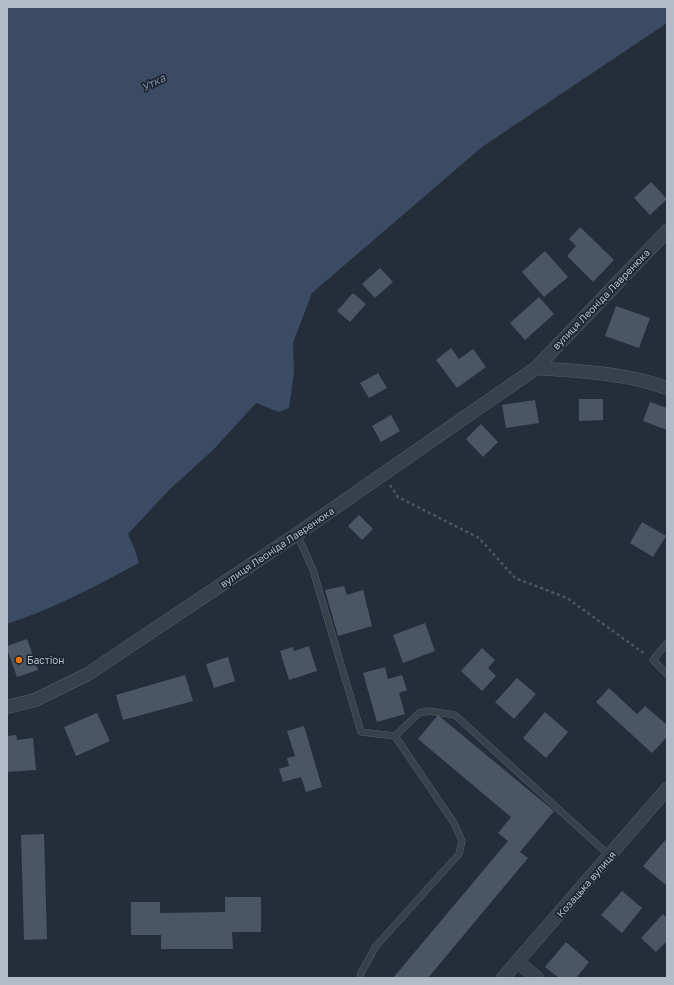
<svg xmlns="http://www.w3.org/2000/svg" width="674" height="985" font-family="'Golos Text',sans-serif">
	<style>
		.water { fill: #3a4b63 }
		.building { fill: #4a5565 }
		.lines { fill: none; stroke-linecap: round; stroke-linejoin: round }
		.service-casing { stroke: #565e69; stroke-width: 7 }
		.minor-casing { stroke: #565e69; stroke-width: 14 }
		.path { stroke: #46585b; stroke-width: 2.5; stroke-dasharray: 3 3; stroke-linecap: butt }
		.service { stroke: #38404b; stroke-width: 6 }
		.minor { stroke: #38404b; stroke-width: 13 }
		.food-dot { fill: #e8710a; stroke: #1d2530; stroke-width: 1.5 }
		.labels { text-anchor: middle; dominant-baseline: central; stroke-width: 3.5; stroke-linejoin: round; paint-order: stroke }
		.street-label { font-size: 10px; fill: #b3bbc7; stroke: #1d2530 }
		.poi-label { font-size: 10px; fill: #b3bbc7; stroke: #1d2530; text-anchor: start }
		.water-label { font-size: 11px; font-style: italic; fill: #7c90ad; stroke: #1d2530 }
	</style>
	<rect width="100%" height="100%" fill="#242e3b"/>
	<path class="water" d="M7,7h660v16l-185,124 -170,146 -19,50 1,30 -5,35 -10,4 -23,-9 -42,46 -45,41 -41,44 7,16 4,13c-43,23 -86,46 -132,61z"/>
	<g class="building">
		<path d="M651,182l16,17 -17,16 -16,-17z"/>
		<path d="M580,227l34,33 -21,22 -26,-26 9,-10 -7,-7z"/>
		<path d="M545,251l23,26 -24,20 -22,-25z"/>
		<path d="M380,268l13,14 -18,16 -13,-14z"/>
		<path d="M353,293l13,11 -16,18 -13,-11z"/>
		<path d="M539,297l15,17 -29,26 -15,-17z"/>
		<path d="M616,306l34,12 -11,30 -34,-12z"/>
		<path d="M451,348l8,11 14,-10 13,18 -29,21 -21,-28z"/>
		<path d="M378,373l9,15 -18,10 -9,-15z"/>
		<path d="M579,399h24v21l-24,1z"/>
		<path d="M535,400l4,23 -33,5 -4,-23z"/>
		<path d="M650,402l17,6v22l-24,-9z"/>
		<path d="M391,415l9,16 -19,11 -9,-16z"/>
		<path d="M481,424l17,18 -15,15 -17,-18z"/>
		<path d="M359,515l14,14 -11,11 -14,-14z"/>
		<path d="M642,522l24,14 -13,21 -23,-14z"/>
		<path d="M344,586l3,9 16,-5 9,36 -34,10 -13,-46z"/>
		<path d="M425,623l10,28 -32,12 -10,-28z"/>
		<path d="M27,639l11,31 -21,7 -10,-28v-3z"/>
		<path d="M309,646l8,25 -28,9 -9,-29 13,-4 1,4z"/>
		<path d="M482,648l13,12 -7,8 8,8 -14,15 -21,-20z"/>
		<path d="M228,657l7,24 -21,7 -8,-24z"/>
		<path d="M385,667l3,12 14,-4 5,15 -8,3 6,21 -28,8 -14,-49z"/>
		<path d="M185,675l8,26 -70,19 -7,-25z"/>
		<path d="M517,678l19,16 -22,25 -19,-17z"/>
		<path d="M609,688l28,26 8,-8 22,19v12l-15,16 -56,-51z"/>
		<path d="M545,712l23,20 -22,26 -23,-20z"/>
		<path d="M97,713l13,28 -34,15 -12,-29z"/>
		<path d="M438,715l116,96 -34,41 8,6 -100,120h-35l115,-137 -10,-8 13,-16 -93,-78z"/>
		<path d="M304,726l18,61 -16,5 -5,-15 -18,5 -4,-13 10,-3 -2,-8 8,-2 -8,-25z"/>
		<path d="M16,735l1,5 16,-2 3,32 -29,2v-36z"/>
		<path d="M44,834l3,105 -23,1 -3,-105z"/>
		<path d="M667,838v48l-24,-20z"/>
		<path d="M622,891l20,17 -20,25 -21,-18z"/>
		<path d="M225,897h36v35h-29l1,17h-72v-14h-30v-33h29v11l65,-1z"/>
		<path d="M663,914l4,4v23l-11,11 -15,-14z"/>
		<path d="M566,942l23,20 -13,16h-17l-14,-11z"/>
	</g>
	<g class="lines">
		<g class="service-casing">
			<g id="service">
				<path d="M297,534l16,36 48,162 34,4 24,-23 10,-2 26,4 155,141"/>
				<path d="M667,643l-14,17 14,14"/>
				<path d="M360,978l1,-5 15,-27 83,-92 3,-13 -8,-18 -59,-87"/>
			</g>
		</g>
		<g class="minor-casing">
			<g id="minor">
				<path d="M536,368c42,3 91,5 131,20"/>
				<path d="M7,707l28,-7 53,-26 209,-140 239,-166 131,-137"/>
				<path d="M518,962l19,16"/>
				<path d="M503,978l164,-189"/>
			</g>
		</g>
		<path class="path" d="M390,485l8,12 81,41 36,40 52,20 78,56"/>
		<use href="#service" class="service"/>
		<use href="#minor" class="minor"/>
	</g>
	<circle class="food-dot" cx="19" cy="660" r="4"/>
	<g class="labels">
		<g class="street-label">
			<text transform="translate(601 299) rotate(-46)">вулиця Леоніда Лавренюка</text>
			<text transform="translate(277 547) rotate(-34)">вулиця Леоніда Лавренюка</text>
			<text transform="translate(586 884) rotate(-49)">Козацька вулиця</text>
		</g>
		<g class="poi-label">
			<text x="27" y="660">Бастіон</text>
		</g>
		<g class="water-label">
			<text transform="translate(153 82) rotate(-27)">Утка</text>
		</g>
	</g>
	<rect width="674" height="985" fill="none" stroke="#b3bbc7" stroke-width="16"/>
</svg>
